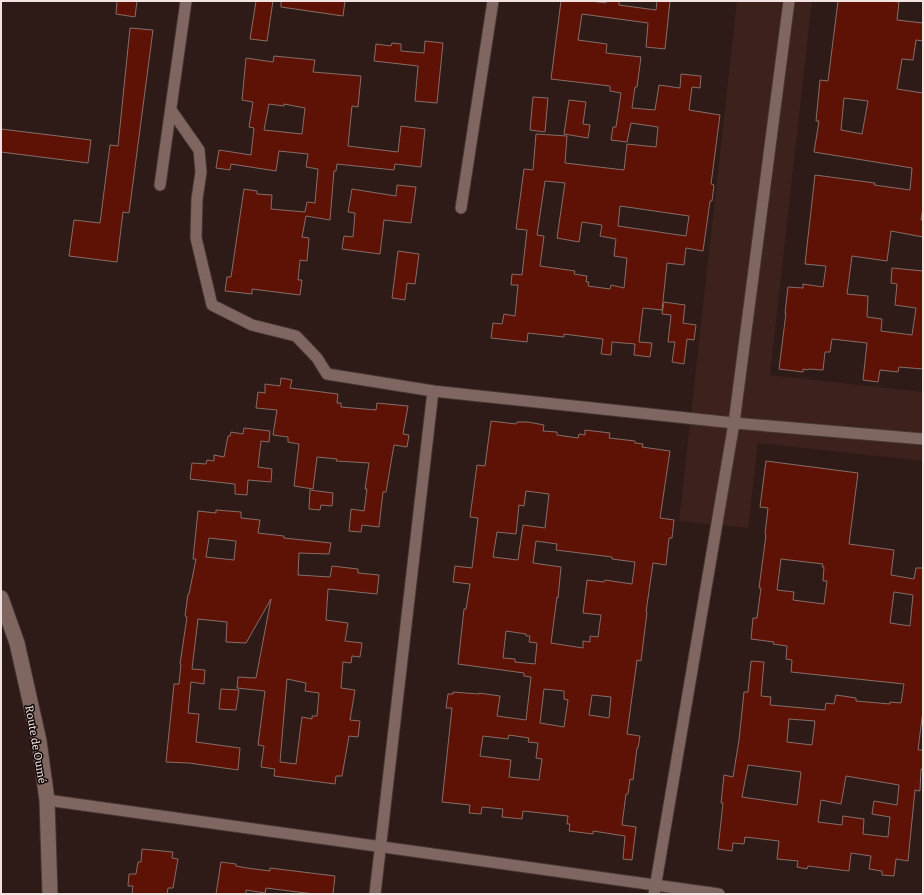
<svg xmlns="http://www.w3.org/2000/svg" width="924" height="895" font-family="Literata,serif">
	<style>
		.built { fill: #3c211c }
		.building { fill: #5e1206; stroke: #866d67; fill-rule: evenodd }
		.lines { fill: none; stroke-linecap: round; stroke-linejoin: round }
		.street-casing { stroke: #463634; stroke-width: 13 }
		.secondary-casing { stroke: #463634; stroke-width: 17 }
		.street { stroke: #7f6661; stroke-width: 11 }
		.secondary { stroke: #7f6661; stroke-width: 15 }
		.labels { text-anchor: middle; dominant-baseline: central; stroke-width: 3; stroke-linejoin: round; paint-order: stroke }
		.street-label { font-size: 11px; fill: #f2e3e0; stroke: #100706 }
	</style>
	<rect width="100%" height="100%" fill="#2e1a16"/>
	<path class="built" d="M737,1h75l-42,374 153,17v69l-165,-18 -10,85 -69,-7z"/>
	<g class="building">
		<path d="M117,1h20l-2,16 -19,-3z"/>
		<path d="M256,1h17l-6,40 -17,-2z"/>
		<path d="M281,1h64l-2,15 -62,-9z"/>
		<path d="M561,1h30l15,2v-2h13v4l37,5 1,-9h13l-5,48 -19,-2 2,-24 -66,-9 -4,26 29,4 -1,9 35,4 -4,30h-2l-3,21 23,2 4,-25 21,3 1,-14 20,2 -1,12 -8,-1 -3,23 31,5 -9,69 3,1 -2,16h-2l-7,50 -17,-3 -2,17 -17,-2 -5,47 -19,-2 -4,34 13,1 -2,14 -16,-2 1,-11 -23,-2 -1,13 -10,-1 2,-15 -39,-5v3l-36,-4 -1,9 -36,-4 2,-15 9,1 2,-10 11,2 3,-31h-7l1,-11 10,1 5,-45 -11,-1 8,-60 9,1 3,-36 31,2 -2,27 59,7 3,-26 29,3 2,-20 -27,-4 -4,19 -16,-2 2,-13h3l5,-34 -11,-2v-5l-59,-7zM545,181l20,2 -8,55 22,4 3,-20 20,3 -2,11 16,3 -2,17 13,2 -3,30 -13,-3 -1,4 -22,-3 1,-4h-3l1,-6 -13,-2 1,-3 -35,-5 4,-30 -7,-1zM620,206l69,10 -3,20 -68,-10z"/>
		<path d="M838,1h52l9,1 -2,18 26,3v18l-7,-1 -3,20 -11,-1 -5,30 26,4v114l-2,13h2v17l-32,-6 -4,30 -35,-5 -5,38 21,2 -1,21 15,2 -1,12 31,4 4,-27 -21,-3 2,-21 -6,-1 1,-15 31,3v98l-24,-2 -1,5 -18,-2 -2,12 -15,-2 4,-37 -35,-4 -2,13h-5l-2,18 -14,-1 -1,1 -5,-1v3l-24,-3 7,-56h-1l3,-26 15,1v-4l20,3 3,-21 -21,-2 10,-89 60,8 -1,2 36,5 2,-22 -98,-16 5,-31h-3l4,-41 8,1zM844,98l24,3 -6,33 -21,-4z"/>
		<path d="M130,28l23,2 -24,183 -6,-1 -6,50 -48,-6 5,-36 26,3 10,-78 8,1z"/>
		<path d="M425,41l18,2 -6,60 -22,-2 3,-35 -44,-5 2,-17 15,2 1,-3 9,1v7l23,2z"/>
		<path d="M274,56l41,4 -2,12 48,4 -3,31 -6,-1 -4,40 50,6 3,-26 24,3 -4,38 -26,-3 -1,6 -57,-6 -1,7h-2l-4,49 -24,-4 -4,21 7,1 -2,23 -7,-1 -2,20h4l-2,15 -48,-6v5l-27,-3 2,-14h4l13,-88 13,2v3l15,1 -1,14 34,3 2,-10 8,1 3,-34 -12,-2 2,-13 -29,-3 -3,20 -45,-7 -1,6 -14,-2 3,-18 32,5 3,-27 -5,-1 4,-25 -11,-2 4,-42 27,4zM269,104l15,2v-2l21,4 -3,26 -38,-4z"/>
		<path d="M533,97l15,1 -3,34 -15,-2z"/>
		<path d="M569,100l17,2 -3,22 7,1 -2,13 -24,-4z"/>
		<path d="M1,129l90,11 -3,23 -87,-11z"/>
		<path d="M397,185l19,2 -5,36 -27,-3 -4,34 -38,-5 2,-13 9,1 2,-24 -7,-1 4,-23 44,7z"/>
		<path d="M398,251l21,3 -4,30 -8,-1 -2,17 -13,-2z"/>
		<path d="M664,302l21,3 -2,18 13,2 -2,15 -7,-1 -3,25 -12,-2 3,-20h-7l3,-27 -9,-1z"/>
		<path d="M281,378l11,2 -2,8 48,6 -1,9h4v4l35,3 1,-7 31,3 -5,28 6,1 -2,12 -13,-2 -8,47h-3l-4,35 -17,-2 -1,7 -12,-1 2,-22 13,2 3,-22h-2l4,-26 -33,-2 1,-2 -20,-2 -4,32 -19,-3 5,-42 -11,-2v-5l-15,-2 4,-25 -21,-2 2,-16 7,1v-9l15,2z"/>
		<path d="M491,421l25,3 1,-2h11l16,3 -1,6 14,1v3l21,3 1,-4 6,1v-5l25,3 -1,5 26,3v2l8,1 -1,3 28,4 -10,67 14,2 -2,18h-3l-3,27 -13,-2 -7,49h1l-6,49 -4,-1 -10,74 13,2 -2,12h-1l-4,32 -3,-1 -2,15h-2l-4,31 14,2 -4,33 -9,-1 2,-23 -32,-5v3l-24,-3 1,-7h-3l1,-8 -45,-5 -1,8 -20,-2 1,-8 -21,-2 -1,7 -12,-1 1,-8 -28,-3 10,-94h-6l2,-14h5v-2l26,2v-1l21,3 -3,20 29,4 5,-43 -7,-1v-3l-66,-9 6,-55h2l4,-25 -17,-2 2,-16 17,2 6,-50 -8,-1 7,-52 8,1zM526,491l23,3 -4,34 -22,-3 -5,35 -25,-3 4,-25 19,2 3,-29 5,1zM536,541l21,3 -1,6 56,7v2l23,3 -3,22 -27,-4 -1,2 -17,-2 -4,33 18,2 -3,22 -8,-1v6l-7,-1v7l-32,-5 6,-46 1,1 3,-31 -28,-4zM506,631l20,3v2h4l-1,6 8,1 -2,21 -20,-2v-3l-12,-1zM544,689l20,2v8l4,1 -4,27 -24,-4zM592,695l19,2 -2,21 -20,-3zM509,735l20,3 -1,4 10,1 -2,15 6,1 -3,21 -30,-3 2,-17 -31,-4 3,-20 25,3z"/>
		<path d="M244,428l26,3 -1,11 -8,-1 -3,26 14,2 -1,13 -23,-2 -1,15 -12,-1v-10l-45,-5 2,-16 14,1 1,-4 7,1v-6l10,2 4,-21h2l1,-4 12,2z"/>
		<path d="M766,461l92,12 -9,71 45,6 -3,25 23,4 2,-11h7v142l-5,40h5v19h-2l-1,22 -5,-1 -7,71 -12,-2 -2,17 -12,-1v-4l-13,-2 2,-13 -20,-3 -2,18 -41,-5 -1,3 -10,-2 1,-6 -21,-2 2,-18 -34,-4 -1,7 -11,-1 -1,8 -14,-2 5,-46h-2l3,-28 9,2 6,-37 5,-48h4l3,-31 13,1 -3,34 10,1 -1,8 55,5 1,-7 8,1 2,-9 20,3v3l34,3v-2l11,1 3,-19 -113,-12 1,-12 -6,-1 1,-13 -14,-2 1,-2 -23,-3 2,-21h4l4,-30h-2l7,-53 -1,-1 3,-26 -8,-1zM781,559l42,5 -1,3h2l-1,14h4l-3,23 -31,-4 1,-8 -17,-2zM894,592l19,3 -3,31 -20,-3zM789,719l26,2 -3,24 -25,-3zM748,765l53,7 -4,33 -55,-8zM846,776l53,9 -2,20 -23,-4 -2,13 18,3 -2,20 -25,-3 1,-15 -21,-3 -1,9 -24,-3 3,-22 20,4z"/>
		<path d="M310,490l23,3 -1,13 -11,-1 -1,5 -11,-1z"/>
		<path d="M216,510l25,2v6l19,2 -2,13 26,3v2l47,5 -2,11 -30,-1 -1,22 32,2 2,-11 26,3v4l21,2 -2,19 -49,-5 -2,31 22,3 -3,18 17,2 -2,14 -8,-1 -1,7 -8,-1 -2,26 14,2 -5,30 10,1 -2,16 -9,-1 -7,40h-6l-1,8 -61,-8 1,-7 -14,-2 3,-21 -6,-1 7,-54 -28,-3 1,-11 18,1 15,-79 -25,44 -20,-1 1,-20 -29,-3 -6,50 13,1 -1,14 -13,-2 -3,31 11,1 -3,28 44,6 -2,22 -49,-7 -23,-1 8,-78h5l2,-20h-1l7,-47 -2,-1 3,-22h1l7,-35h-3l5,-48 18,2zM209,538l27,3 -2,19 -28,-3zM287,679l19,4 -1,8 14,2 -2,23h-5v3l-10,-2 -6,47 -16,-2z"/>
		<path d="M221,689l18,1 -3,20 -17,-1z"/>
		<path d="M142,849l31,3 -1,6 6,1 -5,29h-5l-1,6h-35l1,-8h-5l1,-12h7l2,-12h3z"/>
		<path d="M221,862l15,2v2l11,2 23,3v-3l65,8 -2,18h-19l-48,-6 -1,5 -19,-3v4h-30z"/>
	</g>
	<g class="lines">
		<g class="street-casing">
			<g id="street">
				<path d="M171,110l28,40 2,22 -4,27 -1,39 16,67 40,20 44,11 21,22 10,16 106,17 301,32 189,16"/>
				<path d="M160,185l26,-184"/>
				<path d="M461,208l32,-207"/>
				<path d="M47,800l672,94"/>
				<path d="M375,894l58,-503"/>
				<path d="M654,894l80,-471 55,-422"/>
			</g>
		</g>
		<g class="secondary-casing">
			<path id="secondary" d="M1,598l16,45 22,98 8,59 3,94"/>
		</g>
		<use href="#street" class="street"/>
		<use href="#secondary" class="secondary"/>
	</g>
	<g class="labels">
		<g class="street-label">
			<text transform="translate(37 744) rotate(80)">Route de Oumé</text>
		</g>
	</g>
	<rect width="924" height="895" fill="none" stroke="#f2e3e0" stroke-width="4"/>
</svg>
